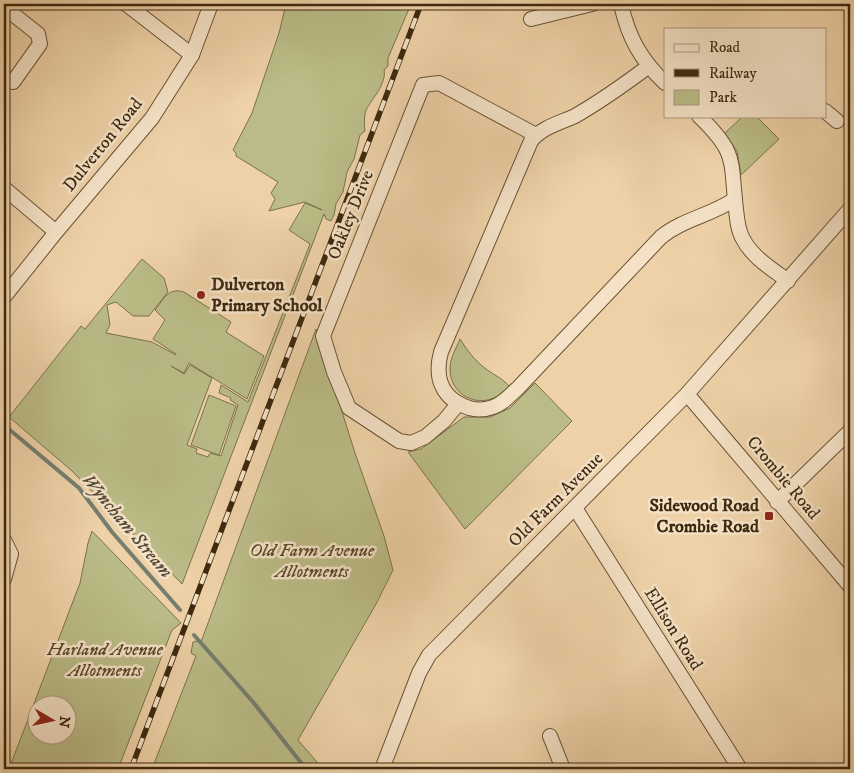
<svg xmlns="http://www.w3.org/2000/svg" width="854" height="773" font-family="'IM FELL DW Pica',serif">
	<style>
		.green { fill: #babb86; stroke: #7c724a; fill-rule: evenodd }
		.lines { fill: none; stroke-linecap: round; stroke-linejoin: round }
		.stream { stroke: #757e6f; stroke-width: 4 }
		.minor-casing { stroke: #695335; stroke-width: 16 }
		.minor { stroke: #f4e1c6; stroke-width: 14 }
		.rail-casing { stroke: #3d290f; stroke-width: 5.5 }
		.rail { stroke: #f4e1c6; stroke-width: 4; stroke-dasharray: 11; stroke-linecap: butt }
		.poi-dot { fill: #8f2418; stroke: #f4e1c6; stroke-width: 2 }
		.labels { text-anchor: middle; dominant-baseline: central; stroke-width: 5; stroke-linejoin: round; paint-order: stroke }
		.street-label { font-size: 18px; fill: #3d290f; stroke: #f4e1c6 }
		.poi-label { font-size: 18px; font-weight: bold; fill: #3d290f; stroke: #f4e1c6; text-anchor: start }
		.park-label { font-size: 18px; font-style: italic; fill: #564627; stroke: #f4e1c6 }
		.water-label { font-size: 19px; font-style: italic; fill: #544c37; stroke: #f4e1c6 }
	</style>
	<rect width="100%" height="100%" fill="#eed1a7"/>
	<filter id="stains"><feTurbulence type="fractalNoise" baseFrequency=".004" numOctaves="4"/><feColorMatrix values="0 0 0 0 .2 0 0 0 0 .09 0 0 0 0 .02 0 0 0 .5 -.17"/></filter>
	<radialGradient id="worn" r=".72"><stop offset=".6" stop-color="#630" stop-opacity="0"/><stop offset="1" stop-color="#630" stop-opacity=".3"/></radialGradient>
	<g class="green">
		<path d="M286,4h125l-23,54v8l-4,4c3,13 -12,29 -18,40 -2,6 -2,14 -1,21l-5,4 -6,24 -7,13 -4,20 -7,12 -2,11 -3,6 -5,-2 -2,-5 -142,370 -110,-113 -63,-54 72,-91 4,3 57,-70 22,19 4,14 -19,24h-16l-17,-14 -9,3 3,20 -4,8 46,9 24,13v-1l-23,-15 12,-19 -10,-10c9,-11 13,-23 29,-18l47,30 -5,10 38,24 -17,43 -58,-36 -5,10 -13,-7 13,8 6,-9 22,13 -25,67 10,4 -1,4 12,4 2,-4 11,3 17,-51 -8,-5 1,-2 -12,-5 2,-8 27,17 62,-158 -21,-14 16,-27 17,7 -17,-8 -36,9 6,-12 -4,-6 7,-11 -42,-26v-3l-3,-3 19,-37 27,-80z"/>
		<path d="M743,116h13l23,23 -38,36 -4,-24 -13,-17z"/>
		<path d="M316,329l39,124 29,83 9,34 -17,34 -78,136 25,29h-171l44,-113 -5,-3 2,-11 4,-1 4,1 3,-8z"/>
		<path d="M460,339c7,11 15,22 26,30 8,6 16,9 23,17 -5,5 -9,9 -15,12 -22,9 -44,-6 -44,-29 0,-11 6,-20 10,-30z"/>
		<path d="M535,383l37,38 -107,108 -57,-77 13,-3 43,-32h26l20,-9z"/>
		<path d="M209,395l27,11 -17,49 -28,-10z"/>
		<path d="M92,531l89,92 -9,7 -54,139h-109l71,-186 8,-40zM38,706h30v30h-30z"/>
	</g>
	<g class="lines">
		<g class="stream">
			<path d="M4,425l75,63 33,44 68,78"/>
			<path d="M194,635l59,67 53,67"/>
		</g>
		<g class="minor-casing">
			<g id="minor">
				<path d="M126,4l66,51"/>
				<path d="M621,4c7,33 20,56 44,79"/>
				<path d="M4,7l34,27 2,10 -27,38"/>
				<path d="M531,19l61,-15"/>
				<path d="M649,66c-24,18 -48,35 -74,50 -15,7 -33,11 -44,25l-90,211c-7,26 1,47 28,56 7,2 16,2 24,-1 10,-3 17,-12 25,-19l143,-151c22,-18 51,-22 74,-38"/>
				<path d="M825,111l12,10"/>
				<path d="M699,116c39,38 31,43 37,93 1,10 2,22 7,30 9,18 29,30 45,42"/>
				<path d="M4,188l52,44"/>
				<path d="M4,297l52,-65 96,-114 40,-63 19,-51"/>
				<path d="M687,394l163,192"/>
				<path d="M458,404l-14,17 -19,16 -14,6 -12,-2 -50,-33 -15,-36 -11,-36 100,-251 16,-2 97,52"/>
				<path d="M777,502l73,-71"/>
				<path d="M575,508l165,261"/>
				<path d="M4,540l7,14 -7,25"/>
				<path d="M550,736l13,33"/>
				<path d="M382,769l37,-96 10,-18 258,-261 163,-185"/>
			</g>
		</g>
		<use href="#minor" class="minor"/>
		<g class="rail-casing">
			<path id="rail" d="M131,769l290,-765"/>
		</g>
		<use href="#rail" class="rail"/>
	</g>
	<g class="poi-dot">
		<circle cx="201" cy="295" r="5"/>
		<rect x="764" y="511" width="10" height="10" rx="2.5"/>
	</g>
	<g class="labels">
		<g class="street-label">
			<text transform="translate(103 145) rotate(-51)">Dulverton Road</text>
			<text transform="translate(351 215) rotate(-68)">Oakley Drive</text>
			<text transform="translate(783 478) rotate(50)">Crombie Road</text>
			<text transform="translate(556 500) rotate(-45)">Old Farm Avenue</text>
			<text transform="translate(673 629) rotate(58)">Ellison Road</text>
		</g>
		<g class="poi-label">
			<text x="211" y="285">Dulverton<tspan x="211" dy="21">Primary School</tspan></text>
			<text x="759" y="506" text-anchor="end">Sidewood Road<tspan x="759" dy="21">Crombie Road</tspan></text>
		</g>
		<g class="park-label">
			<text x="312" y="551">Old Farm Avenue<tspan x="312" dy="21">Allotments</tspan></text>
			<text x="105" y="650">Harland Avenue<tspan x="105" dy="21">Allotments</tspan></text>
		</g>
		<g class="water-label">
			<text transform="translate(127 526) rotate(50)">Wyncham Stream</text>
		</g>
	</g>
	<rect width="854" height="773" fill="none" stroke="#eed1a7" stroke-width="20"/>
	<rect x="5" y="5" width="844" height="763" fill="none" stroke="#3d290f" stroke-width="2.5"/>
	<rect x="10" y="10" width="834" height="753" fill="none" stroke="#3d290f"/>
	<rect x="664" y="28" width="162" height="90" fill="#f4e1c6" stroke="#ab977d"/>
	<rect x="674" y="44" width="25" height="8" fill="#f4e1c6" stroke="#ab977d"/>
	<text x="709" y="52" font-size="15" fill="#3d290f">Road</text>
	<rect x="674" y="69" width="25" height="8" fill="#3d290f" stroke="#ab977d"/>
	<text x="709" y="78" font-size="15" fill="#3d290f">Railway</text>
	<rect x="674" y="90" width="25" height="15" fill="#babb86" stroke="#ab977d"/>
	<text x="709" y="102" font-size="15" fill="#3d290f">Park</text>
	<g transform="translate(52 720) rotate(99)"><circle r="24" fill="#f4e1c6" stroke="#ab977d"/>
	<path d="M0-4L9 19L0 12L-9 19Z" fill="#8f2418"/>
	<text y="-8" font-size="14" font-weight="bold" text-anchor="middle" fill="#3d290f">N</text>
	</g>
	<rect width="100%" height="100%" filter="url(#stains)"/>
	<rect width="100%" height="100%" fill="url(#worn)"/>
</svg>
